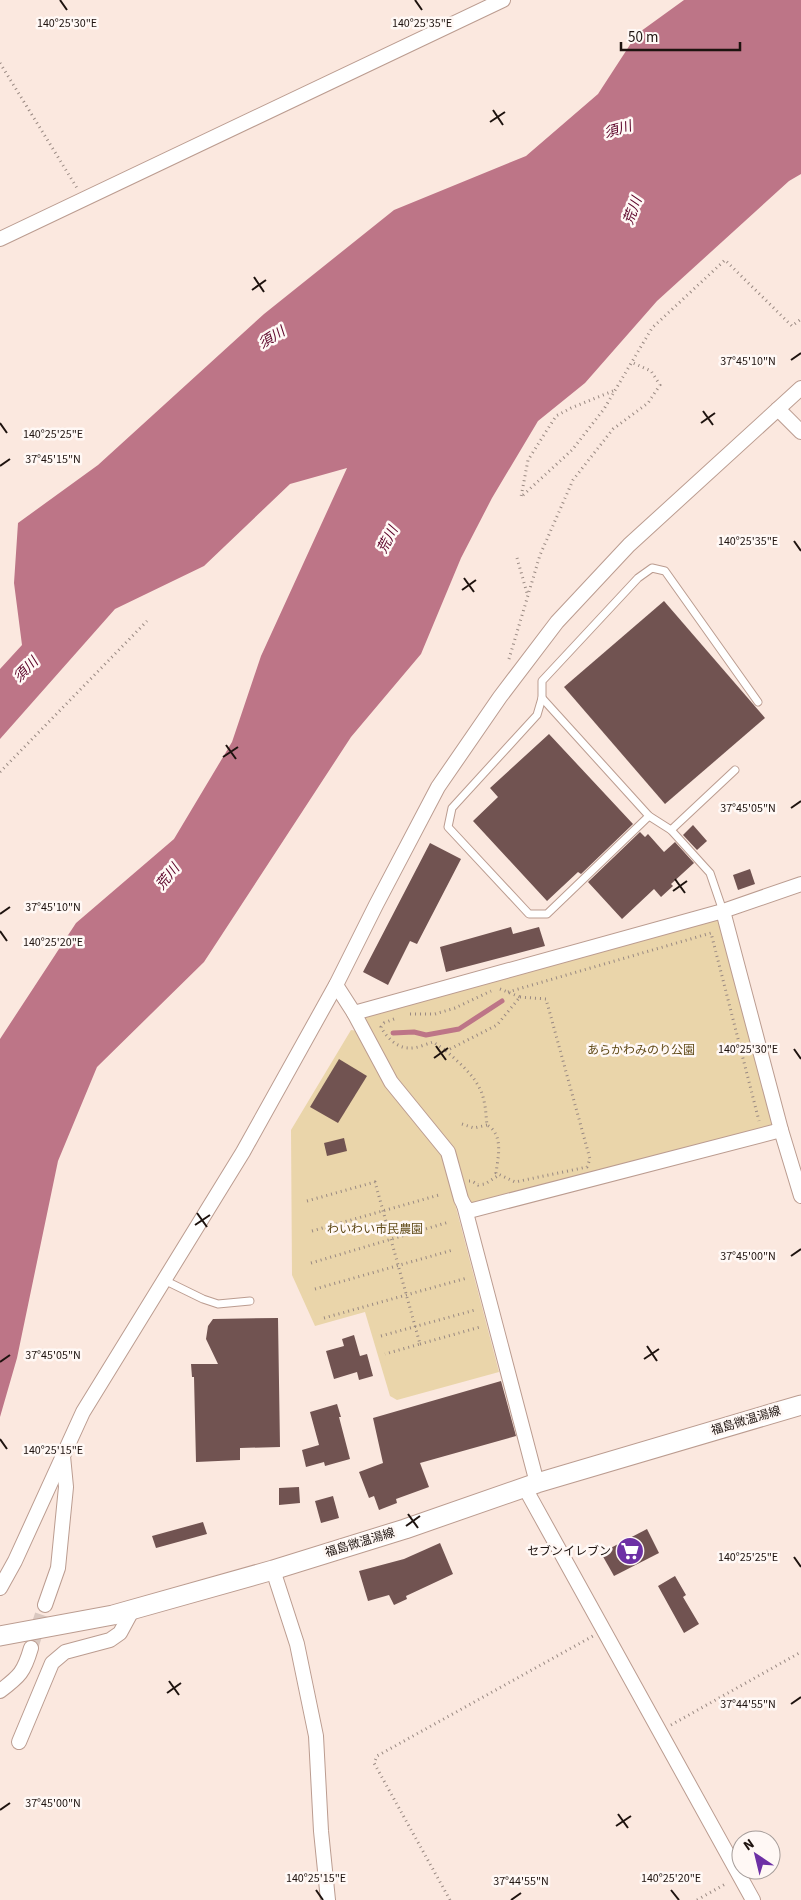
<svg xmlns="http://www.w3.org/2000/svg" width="801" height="1900" font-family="'Source Sans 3','Noto Sans JP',sans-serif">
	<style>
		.green { fill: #ead5aa }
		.water { fill: #bd7587 }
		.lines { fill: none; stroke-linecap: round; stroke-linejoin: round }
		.stream { stroke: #bd7587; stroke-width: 5 }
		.building { fill: #715351 }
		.street-tunnel { stroke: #dac8c0; stroke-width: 14; stroke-dasharray: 14 7; stroke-linecap: butt }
		.lane-casing { stroke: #bb9c90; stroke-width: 9 }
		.street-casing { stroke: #bb9c90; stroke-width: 16 }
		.secondary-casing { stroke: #bb9c90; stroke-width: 21 }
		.path { stroke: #998982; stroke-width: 3; stroke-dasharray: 1 4; stroke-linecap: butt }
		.lane { stroke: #fff; stroke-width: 7 }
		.street { stroke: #fff; stroke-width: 14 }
		.secondary { stroke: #fff; stroke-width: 19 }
		.ticks { fill: none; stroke: #1e130f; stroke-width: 2 }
		.labels { text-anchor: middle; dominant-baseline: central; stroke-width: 5; stroke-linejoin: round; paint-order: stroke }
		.park-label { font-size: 12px; fill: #604a17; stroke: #fff8f5 }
		.street-label { font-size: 12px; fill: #1e130f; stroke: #fff8f5 }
		.poi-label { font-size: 12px; fill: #1e130f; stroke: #fff8f5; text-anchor: end }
		.water-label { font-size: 14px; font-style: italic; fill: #5b0027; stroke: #fff8f5 }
		.ticks-label { font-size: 12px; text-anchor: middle; fill: #1e130f; stroke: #fff8f5; stroke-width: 5; stroke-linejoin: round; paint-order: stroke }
	</style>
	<rect width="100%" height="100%" fill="#fbe8df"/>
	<g class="green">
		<path d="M721,916l56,210 -306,80 -5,-3 -15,-56 -55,-64 -36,-67z"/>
		<path d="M351,1030l7,1 84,123 57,218 -102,28 -7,-4 -25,-84 -50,14 -23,-51 -1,-145z"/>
	</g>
	<path class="water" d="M684,0h117v174l-12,7 -132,120 -72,82 -47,38 -46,77 -31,60 -40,96 -70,83 -147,225 -107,105 -39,94 -41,197 -17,59v-378l76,-116 98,-84 58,-97 29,-86 86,-188 -57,16 -86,82 -89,43 -115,130v-70l22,-24 -8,-62 4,-60 80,-58 166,-151 130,-104 132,-54 72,-62 39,-60z"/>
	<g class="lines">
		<path class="stream" d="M393,1033l21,-1 12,3 33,-6 43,-28"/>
	</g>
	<g class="building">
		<path d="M664,601l101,117 -100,86 -101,-117z"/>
		<path d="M549,734l84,90 -52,50 -3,-2 -31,29 -74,-80 25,-24 -8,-9z"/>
		<path d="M693,825l14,16 -10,9 -14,-15z"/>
		<path d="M640,832l5,5 3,-3 16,18 11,-10 19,21 -23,21 2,2 -12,11 -7,-8 -32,30 -34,-37z"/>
		<path d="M430,843l31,16 -44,85 -7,-3 -22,44 -25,-13z"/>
		<path d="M750,869l5,15 -17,6 -5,-15z"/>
		<path d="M511,927l2,7 26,-7 6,19 -99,26 -6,-25z"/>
		<path d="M339,1059l28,17 -29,47 -28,-16z"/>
		<path d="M344,1138l3,13 -20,5 -3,-13z"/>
		<path d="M278,1318l2,129 -40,1v12l-44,2 -2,-85h-2l-1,-13h27l-12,-25 2,-13 5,-7z"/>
		<path d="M354,1335l6,21 7,-2 6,22 -14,4 -2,-8 -23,7 -8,-28 18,-5 -2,-7z"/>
		<path d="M501,1381l15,55 -96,27 9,24 -33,12 1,4 -18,7 -5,-14 -5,2 -10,-26 24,-9 -10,-45z"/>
		<path d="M337,1404l4,13h-2l11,42 -25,7 -1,-4 -18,5 -4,-17 17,-5 -9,-33z"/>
		<path d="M299,1487l1,16 -21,2v-17z"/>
		<path d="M333,1496l6,22 -18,5 -6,-22z"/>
		<path d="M203,1522l4,12 -51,14 -4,-12z"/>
		<path d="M647,1529l12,24 -45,23 -13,-23z"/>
		<path d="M440,1543l13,31 -47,22 1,3 -13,6 -5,-10 -21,6 -9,-30 45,-12z"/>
		<path d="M675,1576l11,19 -3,2 16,27 -15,9 -26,-47z"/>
	</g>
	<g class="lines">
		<path class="street-tunnel" d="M31,1648l14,-43"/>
		<g class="lane-casing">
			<g id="lane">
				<path d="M542,698l107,118 22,14 39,43 13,38"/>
				<path d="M649,816l-102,98h-18l-81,-87 4,-19 85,-93 5,-17v-17l96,-103 14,-10 13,3 93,131"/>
				<path d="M671,830l64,-60"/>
				<path d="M164,1280l39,19 15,5 32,-3"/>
			</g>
		</g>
		<g class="street-casing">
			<g id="street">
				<path d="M0,239l503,-239"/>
				<path d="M778,409l23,23"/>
				<path d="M723,911l78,-27"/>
				<path d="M336,985l18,28 369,-102 58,219 20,66"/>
				<path d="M354,1013l37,69 57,70 13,47 3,6 5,6 312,-81"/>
				<path d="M464,1205l73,278"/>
				<path d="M525,1488l228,412"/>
				<path d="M273,1570l24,74 19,92 5,95 7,69"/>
				<path d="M0,1588l15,-27 68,-149 160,-260 93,-167 40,-80 62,-118 62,-90 57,-75 72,-77 172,-157"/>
				<path d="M45,1605l13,-37 8,-81 -3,-31"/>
				<path d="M0,1691c20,-15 24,-19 31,-43"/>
				<path d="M19,1742l33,-79 13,-11 45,-12 10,-7 13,-24"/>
			</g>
		</g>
		<g class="secondary-casing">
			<path id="secondary" d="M0,1636l113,-21 160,-45 132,-41 132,-46 264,-78"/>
		</g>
		<g class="path">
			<path d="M0,63l77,125"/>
			<path d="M613,391l-42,17 -15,8 -28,44 -7,37 51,-47 32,-41 48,-81 73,-68 67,66 9,-7"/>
			<path d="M517,558l10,35"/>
			<path d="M509,659l31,-104 33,-75 40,-51 35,-26 12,-18 -9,-14 -20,-9"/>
			<path d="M0,772l147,-151"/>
			<path d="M500,989l20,8"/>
			<path d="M508,992l203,-59 48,188"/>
			<path d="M520,997l26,2 44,160 -3,8 -72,15 -19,-9c2,-16 8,-38 -9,-48 -1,-8 -1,-16 -3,-24 -4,-21 -22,-36 -38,-50l51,-26z"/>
			<path d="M410,1014h25l20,-6 36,-17"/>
			<path d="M394,1019l-10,4 -3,4c5,10 16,21 28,21 7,1 17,-4 24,-6l14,9"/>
			<path d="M462,1124l12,4 13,-3"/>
			<path d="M469,1181h3l6,4 7,-1 14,-9"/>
			<path d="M307,1201l68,-19 45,162 -35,10"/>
			<path d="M312,1231l127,-36"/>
			<path d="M311,1263l138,-41"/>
			<path d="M315,1289l138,-39"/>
			<path d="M324,1318l143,-40"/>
			<path d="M381,1336l94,-26"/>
			<path d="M420,1344l60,-17"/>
			<path d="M671,1725l130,-73"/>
			<path d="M450,1900l-76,-137 3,-7 216,-120"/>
			<path d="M697,1900l30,-17"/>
		</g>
		<use href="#lane" class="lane"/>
		<use href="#street" class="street"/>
		<use href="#secondary" class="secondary"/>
	</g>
	<path class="ticks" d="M60,0l7,10M415,0l7,10M493,110l10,15M490,122l15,-10M254,277l10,15M252,290l14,-10M791,360l10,-7M703,411l10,14M0,423l7,10M701,423l14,-10M0,466l10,-7M794,541l7,10M464,578l10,14M462,590l14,-10M226,745l10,14M223,757l15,-10M791,808l10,-7M675,879l10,14M673,891l14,-10M0,914l10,-7M0,931l7,10M436,1046l10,14M794,1049l7,10M434,1058l14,-10M197,1213l10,14M195,1225l15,-10M791,1256l10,-7M647,1346l10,15M644,1359l15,-10M0,1362l10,-7M0,1439l7,10M408,1514l10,14M406,1526l14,-10M794,1557l7,10M169,1681l10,14M167,1693l14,-10M791,1704l10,-7M0,1810l10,-7M618,1814l10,14M616,1826l15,-10M316,1890l7,10M671,1890l8,10M511,1900l10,-7"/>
	<defs>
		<g id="supermarket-disc" transform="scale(1.4375)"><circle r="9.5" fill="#6d30a5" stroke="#fff8f5"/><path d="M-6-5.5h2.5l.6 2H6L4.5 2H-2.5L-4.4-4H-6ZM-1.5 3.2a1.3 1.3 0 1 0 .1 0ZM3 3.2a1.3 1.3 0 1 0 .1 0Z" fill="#fff"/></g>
	</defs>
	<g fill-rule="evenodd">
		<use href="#supermarket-disc" x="630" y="1551"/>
	</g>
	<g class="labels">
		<g class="park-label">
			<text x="641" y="1050">あらかわみのり公園</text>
			<text x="375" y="1229">わいわい市民農園</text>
		</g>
		<g class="street-label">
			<text transform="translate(746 1421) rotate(-17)">福島微温湯線</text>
			<text transform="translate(360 1543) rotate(-17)">福島微温湯線</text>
		</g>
		<g class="poi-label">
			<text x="611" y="1551">セブンイレブン</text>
		</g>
		<g class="water-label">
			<text transform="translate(618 130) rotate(-16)">須川</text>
			<text transform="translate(633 211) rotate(-70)">荒川</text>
			<text transform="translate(272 338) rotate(-32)">須川</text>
			<text transform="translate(388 540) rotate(-63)">荒川</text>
			<text transform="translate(26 670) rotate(-46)">須川</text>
			<text transform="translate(168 877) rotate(-51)">荒川</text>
		</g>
	</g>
	<g class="ticks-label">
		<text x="67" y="27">140°25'30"E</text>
		<text x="422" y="27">140°25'35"E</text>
		<text x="748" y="365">37°45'10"N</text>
		<text x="53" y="438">140°25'25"E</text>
		<text x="53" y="463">37°45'15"N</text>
		<text x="748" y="545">140°25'35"E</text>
		<text x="748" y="812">37°45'05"N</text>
		<text x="53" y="911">37°45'10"N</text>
		<text x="53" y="946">140°25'20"E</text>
		<text x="748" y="1053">140°25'30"E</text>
		<text x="748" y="1260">37°45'00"N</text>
		<text x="53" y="1359">37°45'05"N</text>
		<text x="53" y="1454">140°25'15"E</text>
		<text x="748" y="1561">140°25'25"E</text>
		<text x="748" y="1708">37°44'55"N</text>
		<text x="53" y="1807">37°45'00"N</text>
		<text x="316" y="1882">140°25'15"E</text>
		<text x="671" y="1882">140°25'20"E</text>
		<text x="521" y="1885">37°44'55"N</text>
	</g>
	<g transform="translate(756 1855) rotate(325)"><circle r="24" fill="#fff8f5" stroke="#a59c99"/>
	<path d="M0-4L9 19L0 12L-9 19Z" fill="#6d30a5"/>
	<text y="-8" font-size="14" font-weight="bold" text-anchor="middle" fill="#1e130f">N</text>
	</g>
	<path d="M621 42v8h119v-8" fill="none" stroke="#1e130f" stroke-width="2.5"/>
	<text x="628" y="42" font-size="15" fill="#1e130f" stroke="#fff8f5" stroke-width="4" paint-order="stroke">50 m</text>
</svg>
